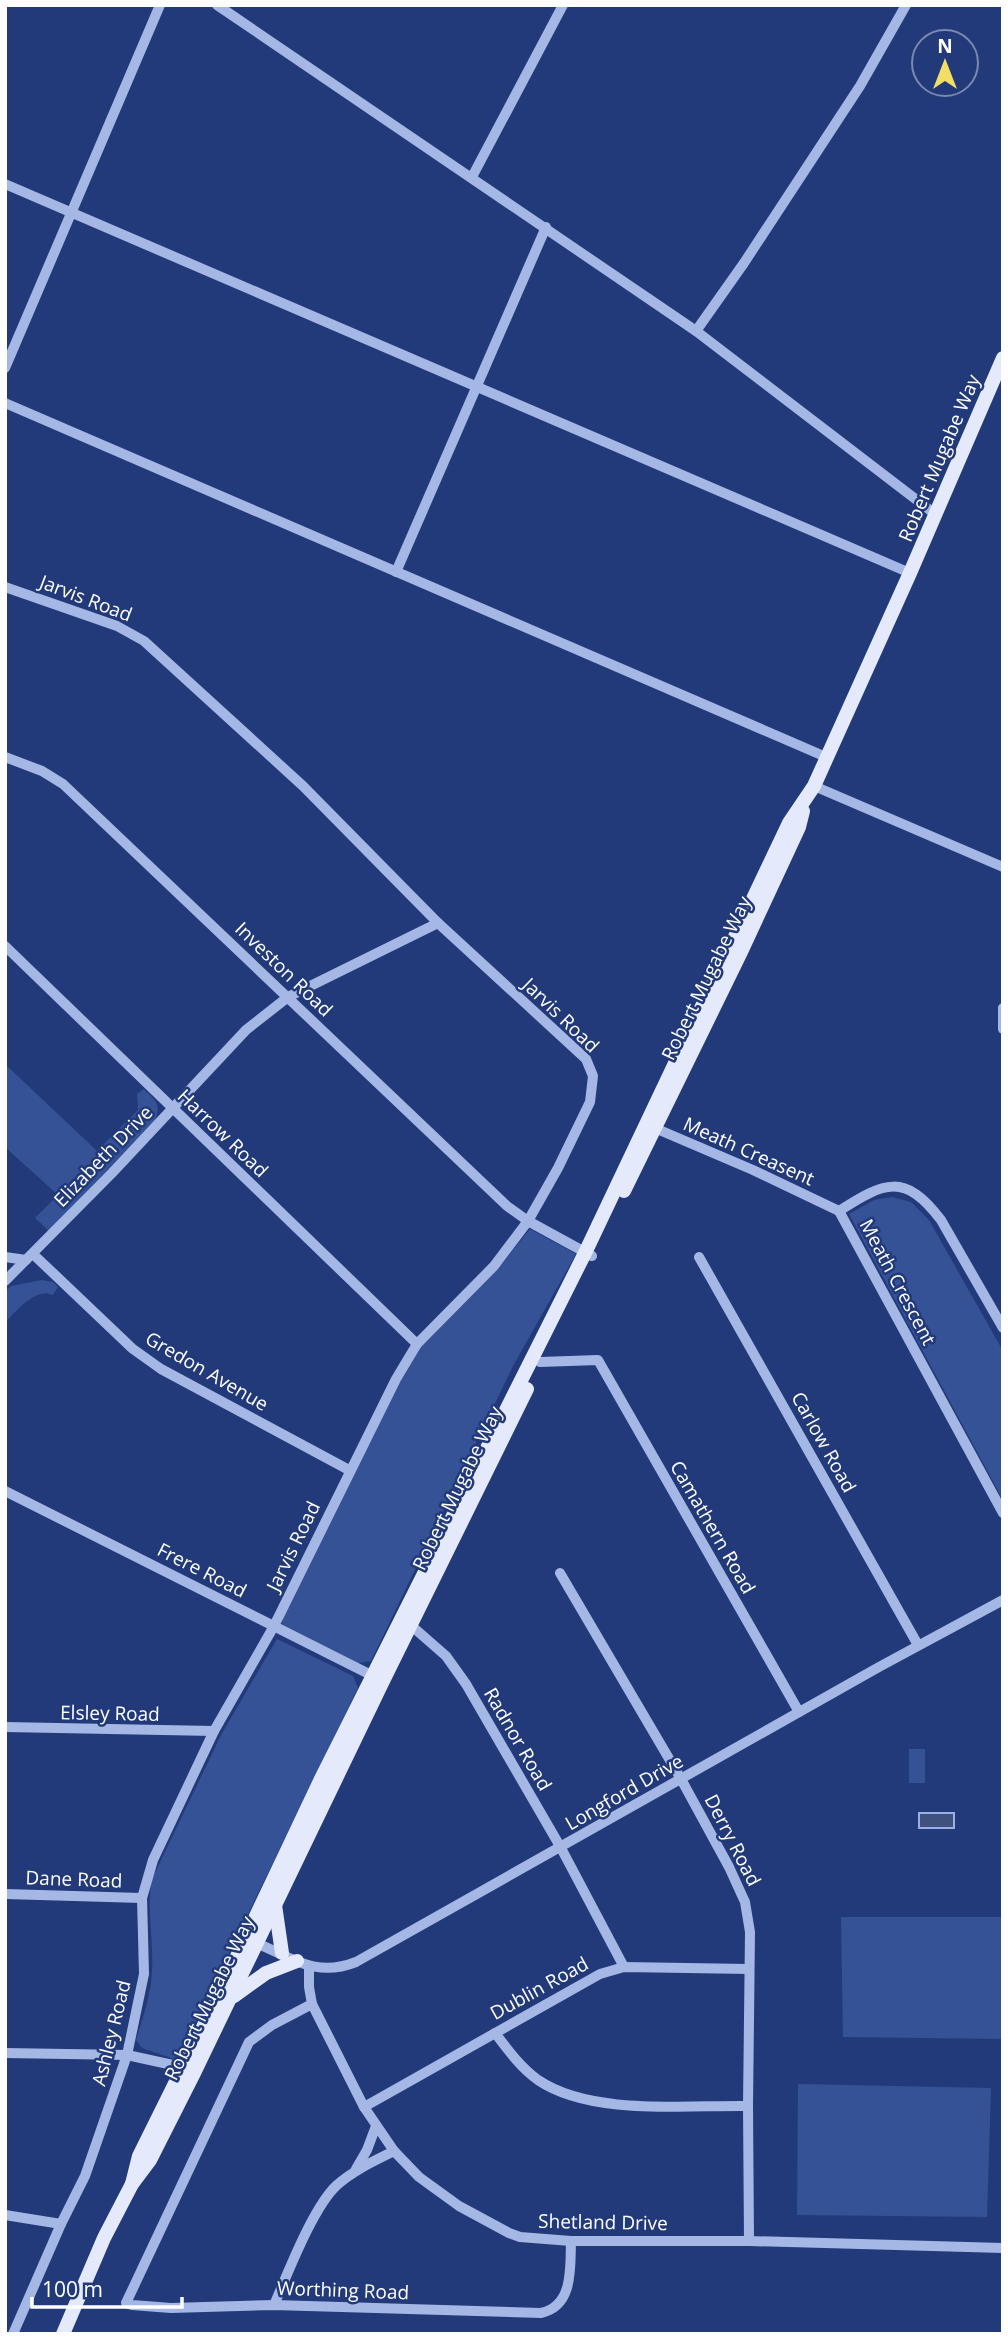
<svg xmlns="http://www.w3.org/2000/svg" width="1008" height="2339" font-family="'Open Sans',sans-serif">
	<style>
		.green { fill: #355297 }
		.water { fill: #3f517f; stroke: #98b0e6; stroke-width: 2 }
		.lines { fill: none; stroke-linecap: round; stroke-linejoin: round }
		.minor { stroke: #a4b7e5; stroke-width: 10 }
		.major { stroke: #e4eafc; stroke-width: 14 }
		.labels { text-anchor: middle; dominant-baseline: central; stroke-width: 5; stroke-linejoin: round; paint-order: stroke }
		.street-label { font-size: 19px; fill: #fff; stroke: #223a79 }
	</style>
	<rect width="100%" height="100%" fill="#223a79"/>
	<g class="green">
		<path d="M5,1064l92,87 41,-41 -1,-16 7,-5c11,12 18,14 11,31l-106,111 -14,-13 23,-23 -53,-48z"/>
		<path d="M892,1197l19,5 18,18 74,131v149l-154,-286 25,-14z"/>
		<path d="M530,1229l46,25 -63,112 -142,295 -13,2 -76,-38 1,-9 116,-234 22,-35 77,-78z"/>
		<path d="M42,1280l11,2 5,5 -5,8c-18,-8 -37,16 -48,28v-31l6,-6z"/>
		<path d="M277,1639l76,37 5,12 -181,372 -35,-12 -6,-8c7,-23 15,-45 16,-69 2,-31 -6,-61 0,-92l69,-144z"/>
		<rect x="909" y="1749" width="16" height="34"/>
		<path d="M841,1917h162v122l-160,-2z"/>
		<path d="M798,2084l193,4 -4,129 -190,-2z"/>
	</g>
	<rect class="water" x="919" y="1813" width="35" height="15"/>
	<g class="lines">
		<g class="minor">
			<path d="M217,5l479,326 239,183"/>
			<path d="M472,177l91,-172"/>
			<path d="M5,184l905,389"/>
			<path d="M696,331l48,-68 116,-177 46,-81"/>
			<path d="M5,368l155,-363"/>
			<path d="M5,403l821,354"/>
			<path d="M396,572l150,-345"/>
			<path d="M5,587l112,39 27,15 159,145 135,137 148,136 7,17 -3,26 -32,66 -30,53 -34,45 -77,78 -21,35 -122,247 -60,105 -61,129 -11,38 2,76 -17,81 -42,121 -24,48 -48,110"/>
			<path d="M5,757l37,14 21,13 444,422 21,15 64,35"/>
			<path d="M814,786l189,81"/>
			<path d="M5,946l412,398"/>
			<path d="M1003,1008v21"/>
			<path d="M650,1126l103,44 86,41"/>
			<path d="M33,1254l100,95 28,20 188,101"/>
			<path d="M5,1257l21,3"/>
			<path d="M699,1257l219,388"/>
			<path d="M5,1281l107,-108 134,-143 42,-33 150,-74"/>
			<path d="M1003,1328l-62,-108c-36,-48 -57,-38 -102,-9l164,302"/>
			<path d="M540,1362l58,-2 201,352"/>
			<path d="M5,1491l372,187"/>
			<path d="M560,1573l121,206 48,88 16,35 5,30 -2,174 1,135"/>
			<path d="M406,1621l40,35 20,28 95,164 63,119"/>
			<path d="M5,1727l209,4"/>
			<path d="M5,1894l137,4"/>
			<path d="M256,1943c37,15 60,35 100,19l523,-295 124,-67"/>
			<path d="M309,1967v20l3,17 52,103 30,44 25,26 40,29 50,27 11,4 51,4h178l254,7"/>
			<path d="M312,2004l-40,21 -23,17 -123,261 6,2 39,3 103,-3 267,8c33,-7 29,-46 30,-72"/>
			<path d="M495,2033c13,17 25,34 43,47 53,36 148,25 210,26"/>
			<path d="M5,2053l122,2 55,12"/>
			<path d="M364,2107l236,-133 24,-7 125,2"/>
			<path d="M356,2169l11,-19 9,-24"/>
			<path d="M5,2215l56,9"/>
			<path d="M274,2305c14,-32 39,-98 63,-120 17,-15 37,-24 57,-34"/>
		</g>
		<g class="major">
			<path d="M624,1191l117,-239 58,-125 4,-16"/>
			<path d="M275,1905l7,48"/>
			<path d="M234,1996l32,-23 31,-12"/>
			<path d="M132,2184l7,-28 74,-149 107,-226 265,-528 204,-430 25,-37 96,-213 93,-215"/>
			<path d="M63,2334l41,-96 28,-54 18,-24 44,-87 189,-392 144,-292"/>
		</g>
	</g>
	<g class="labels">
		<g class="street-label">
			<text transform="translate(939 458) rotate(-67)">Robert Mugabe Way</text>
			<text transform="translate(86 598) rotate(21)">Jarvis Road</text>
			<text transform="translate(284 969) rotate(44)">Investon Road</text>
			<text transform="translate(706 978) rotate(-64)">Robert Mugabe Way</text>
			<text transform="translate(561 1015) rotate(44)">Jarvis Road</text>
			<text transform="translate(223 1133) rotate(44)">Harrow Road</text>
			<text transform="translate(749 1151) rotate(24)">Meath Creasent</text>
			<text transform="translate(103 1156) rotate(-46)">Elizabeth Drive</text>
			<text transform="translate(898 1282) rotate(62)">Meath Crescent</text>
			<text transform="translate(207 1371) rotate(30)">Gredon Avenue</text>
			<text transform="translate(824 1442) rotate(61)">Carlow Road</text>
			<text transform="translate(457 1488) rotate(-64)">Robert Mugabe Way</text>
			<text transform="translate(713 1527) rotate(60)">Camathern Road</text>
			<text transform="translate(293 1546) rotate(-64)">Jarvis Road</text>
			<text transform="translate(202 1570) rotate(27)">Frere Road</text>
			<text transform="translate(110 1713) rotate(1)">Elsley Road</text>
			<text transform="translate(518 1739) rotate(60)">Radnor Road</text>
			<text transform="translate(624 1792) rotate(-30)">Longford Drive</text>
			<text transform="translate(733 1840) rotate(63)">Derry Road</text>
			<text transform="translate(74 1879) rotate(2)">Dane Road</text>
			<text transform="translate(539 1988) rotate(-29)">Dublin Road</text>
			<text transform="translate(209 1998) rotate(-64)">Robert Mugabe Way</text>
			<text transform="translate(111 2033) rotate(-76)">Ashley Road</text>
			<text transform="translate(603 2222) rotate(1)">Shetland Drive</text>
			<text transform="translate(343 2290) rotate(2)">Worthing Road</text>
		</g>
	</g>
	<rect width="1008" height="2339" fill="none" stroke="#ffffff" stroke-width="14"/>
	<g transform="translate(945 63)"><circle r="33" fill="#223a79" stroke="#7a89af" stroke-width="2"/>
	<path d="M0-5L12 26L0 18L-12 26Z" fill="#f0de66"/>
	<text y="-10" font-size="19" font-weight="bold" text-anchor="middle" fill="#ffffff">N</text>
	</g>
	<path d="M32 2297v10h150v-10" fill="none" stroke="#ffffff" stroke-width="3.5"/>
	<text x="42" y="2297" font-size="21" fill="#ffffff" stroke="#223a79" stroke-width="5" paint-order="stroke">100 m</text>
</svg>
